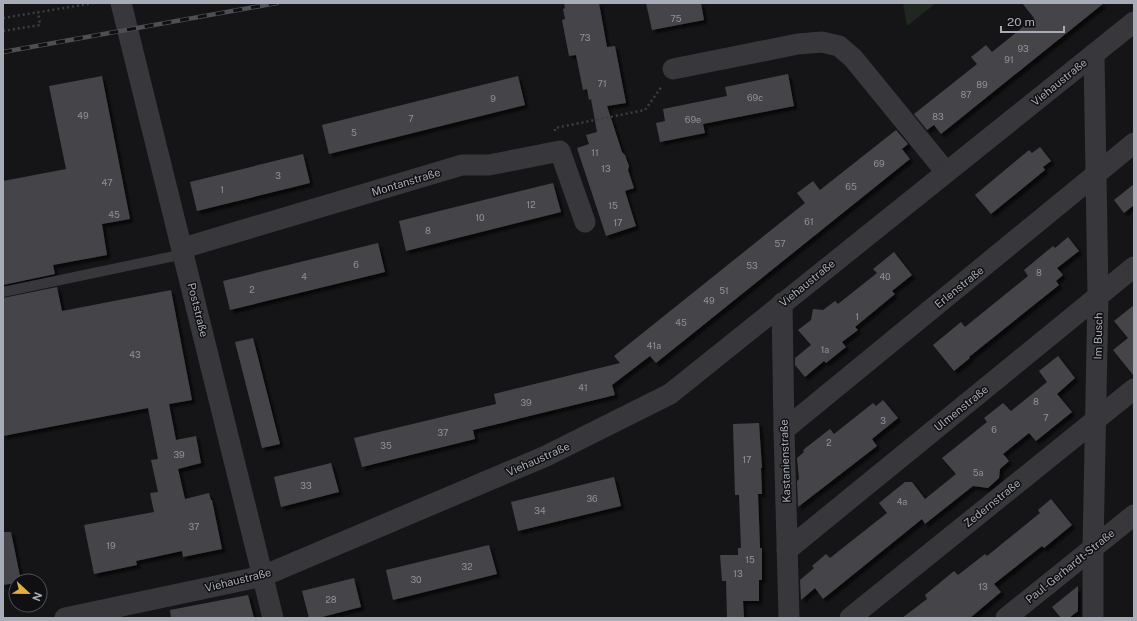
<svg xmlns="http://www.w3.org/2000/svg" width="1137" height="621" font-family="'Public Sans',sans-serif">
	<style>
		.green { fill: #202721 }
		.building { fill: #44454a; filter: url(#shadow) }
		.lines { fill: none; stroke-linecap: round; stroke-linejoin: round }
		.path { stroke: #3d3e43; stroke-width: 2.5; stroke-dasharray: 2 3; stroke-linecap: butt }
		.lane { stroke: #37373c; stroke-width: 10 }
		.street { stroke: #37373c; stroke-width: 21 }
		.rail-casing { stroke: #4e4f54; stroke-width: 4.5 }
		.rail { stroke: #101012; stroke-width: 3; stroke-dasharray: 9; stroke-linecap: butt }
		.labels { text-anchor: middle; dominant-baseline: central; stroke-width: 3; stroke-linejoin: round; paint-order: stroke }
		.number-label { font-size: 9px; fill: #8f929b }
		.street-label { font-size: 11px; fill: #a8acb6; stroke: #101012 }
	</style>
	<defs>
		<filter id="shadow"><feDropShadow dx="3.5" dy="3.5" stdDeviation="1" flood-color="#0009"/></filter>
	</defs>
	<rect width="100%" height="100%" fill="#151517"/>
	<path class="green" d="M903,3h33l-29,23z"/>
	<g class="building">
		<path d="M564,3h35l8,44 8,-1 11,57 -19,3 15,46 3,3 4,11 -1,4 6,18 -9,3 11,35 -30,10 -29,-88 12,-4 -3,-9 11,-3 -6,-33 -2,1 -2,-11 -4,1 -7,-35 -7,1 -7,-36 3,-1 -2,-10 2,-1z"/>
		<path d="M646,3h55l3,17 -52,10z"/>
		<path d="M1022,3h82l-163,131 -7,-9 -7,5 -13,-16 63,-50 -6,-7 15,-12 6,7 42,-34z"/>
		<path d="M788,74l6,32 -91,18 2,9 -45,9 -4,-19 9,-2 -2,-12 64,-13 -2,-9z"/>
		<path d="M102,76l28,143 -28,5 5,31 -54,10 2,9 -52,11v-104l63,-12 -17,-83z"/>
		<path d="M518,76l7,29 -196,49 -7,-29z"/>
		<path d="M896,130l12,14 -6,5 8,10 -254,204 -6,-7 -38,29 3,10 -142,35 2,9 -113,28 -8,-29 142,-34 -2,-10 126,-31 -6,-7 191,-153 -8,-10 16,-12 7,9z"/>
		<path d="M1040,147l11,14 -8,6 2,3 -54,44 -16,-19 54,-45 3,3z"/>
		<path d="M303,154l7,29 -113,28 -7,-29z"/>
		<path d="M553,183l8,29 -155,39 -7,-30z"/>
		<path d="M1134,184v21l-10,8 -10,-13z"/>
		<path d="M1068,237l11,14 -22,17 6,7 -7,6 3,4 -90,72 1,1 -16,13 -21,-26 28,-23 4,5 63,-51 -4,-6 29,-24 2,2z"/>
		<path d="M378,243l7,29 -155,38 -7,-29z"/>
		<path d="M894,252l18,23 -20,16 3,3 -40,33 3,3 -16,12 4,5 -20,16 -2,-2 -19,16 -10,-12v-7l16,-13 -13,-15 13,-10 2,-11 10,1 12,-9 3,3 39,-31 -4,-4z"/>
		<path d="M57,287l5,24 109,-21 21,110 -23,4 7,36 20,-4 5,27 -23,6 7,30 24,-6 2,7h1l10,49 -39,8 -1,-6 -46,10 1,4 -43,9 -10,-49 70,-13 -4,-19 8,-1 -7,-32 7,-1 -10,-51 -145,28v-138z"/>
		<path d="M1134,305v71l-21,-26 15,-12 -14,-17z"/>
		<path d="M253,338l27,106 -18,4 -27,-106z"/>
		<path d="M1058,356l17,22 -18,16 15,18 -36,29 -7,-8 -26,21 6,7 -9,8 -1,9 -11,10 -15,-2 -48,38 -3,-5 -99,80 -8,-11 -14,12 -1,-20 14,-12 -2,-2 14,-12 4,4 57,-45 -8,-10 26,-21h7l13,17 31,-25 -14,-16 45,-36 -3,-4 19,-15 8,8 36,-29 -8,-11z"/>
		<path d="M883,400l15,18 -26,21 5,7 -79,61 -1,-26 2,-2 -2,-21 7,-6 -1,-2 27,-21 4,5 39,-31 3,3z"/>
		<path d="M759,423l3,45h-1l1,26h-4l2,54h2v32h-3v21h-16l1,17h-17l-1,-37h-4l-2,-26h18v-7h3l-2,-53h-4l-2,-71z"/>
		<path d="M331,463l8,29 -58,15 -7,-30z"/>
		<path d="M614,477l7,29 -103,25 -7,-29z"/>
		<path d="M1051,499l21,26 -28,23 -2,-2 -48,38 7,8 -31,26h-68l25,-19 -2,-4 29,-24 4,4 27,-21 2,2 53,-43 -2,-3z"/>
		<path d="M3,532h8l10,49h-5v2l-13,2z"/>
		<path d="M489,545l8,29 -104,26 -7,-30z"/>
		<path d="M354,578l7,29 -43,11h-9l-7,-27z"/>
		<path d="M1078,586v25l-9,7h-8l-9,-11z"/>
		<path d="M248,595l6,23h-83l-1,-8z"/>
	</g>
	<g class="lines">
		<g class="path">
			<path d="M3,18l91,-15"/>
			<path d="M3,31l37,-6 -2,-13"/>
			<path d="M555,131v-3l90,-18 17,-24"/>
		</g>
		<path class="lane" d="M3,292l181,-38"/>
		<g class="street">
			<path d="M121,3l152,615"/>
			<path d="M673,69l125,-25 24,-2 17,4 14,12 93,114"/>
			<path d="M183,248l279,-83h27l71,-14 25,71"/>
			<path d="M782,303l2,127 5,188"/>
			<path d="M784,430l350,-287"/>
			<path d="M787,550l347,-283"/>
			<path d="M65,618l198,-42 283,-120 124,-62 464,-372"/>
			<path d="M850,618l284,-229"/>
			<path d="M1006,618l128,-103"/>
			<path d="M1093,618v-70l5,-253 -4,-241"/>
		</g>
		<g class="rail-casing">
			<path id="rail" d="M3,52l274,-49"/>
		</g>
		<use href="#rail" class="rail"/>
	</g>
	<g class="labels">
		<g class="number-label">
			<text x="676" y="18">75</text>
			<text x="585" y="37">73</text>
			<text x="1023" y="48">93</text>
			<text x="1009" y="59">91</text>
			<text x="602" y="83">71</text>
			<text x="982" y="84">89</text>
			<text x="966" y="94">87</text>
			<text x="755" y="97">69c</text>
			<text x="493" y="98">9</text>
			<text x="83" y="115">49</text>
			<text x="938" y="116">83</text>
			<text x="411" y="118">7</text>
			<text x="693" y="119">69e</text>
			<text x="354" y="132">5</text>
			<text x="595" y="152">11</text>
			<text x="879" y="163">69</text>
			<text x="606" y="168">13</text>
			<text x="278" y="175">3</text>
			<text x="107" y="182">47</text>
			<text x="851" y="186">65</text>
			<text x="222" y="189">1</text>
			<text x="531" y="204">12</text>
			<text x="613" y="205">15</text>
			<text x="114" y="214">45</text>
			<text x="480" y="217">10</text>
			<text x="809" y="221">61</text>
			<text x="618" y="222">17</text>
			<text x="428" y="230">8</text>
			<text x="780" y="243">57</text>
			<text x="356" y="264">6</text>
			<text x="752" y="265">53</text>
			<text x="1039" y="272">8</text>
			<text x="304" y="276">4</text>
			<text x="885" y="276">40</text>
			<text x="252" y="289">2</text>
			<text x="724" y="290">51</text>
			<text x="709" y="300">49</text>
			<text x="857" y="316">1</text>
			<text x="681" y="322">45</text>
			<text x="654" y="345">41a</text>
			<text x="825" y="349">1a</text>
			<text x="135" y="354">43</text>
			<text x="583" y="387">41</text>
			<text x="1036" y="401">8</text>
			<text x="526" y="402">39</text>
			<text x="1046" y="417">7</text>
			<text x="883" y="420">3</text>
			<text x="994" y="429">6</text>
			<text x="443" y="432">37</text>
			<text x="829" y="442">2</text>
			<text x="386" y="445">35</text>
			<text x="179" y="454">39</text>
			<text x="747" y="459">17</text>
			<text x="978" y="472">5a</text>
			<text x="306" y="485">33</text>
			<text x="592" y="498">36</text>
			<text x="902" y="501">4a</text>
			<text x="540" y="510">34</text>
			<text x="194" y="526">37</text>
			<text x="111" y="545">19</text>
			<text x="750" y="559">15</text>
			<text x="467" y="566">32</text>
			<text x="738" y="573">13</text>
			<text x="416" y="579">30</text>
			<text x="983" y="586">13</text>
			<text x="331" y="599">28</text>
		</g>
		<g class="street-label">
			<text transform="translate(1059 82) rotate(-39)">Viehaustraße</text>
			<text transform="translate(406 182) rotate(-17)">Montanstraße</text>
			<text transform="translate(807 283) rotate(-39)">Viehaustraße</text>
			<text transform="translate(959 287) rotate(-39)">Erlenstraße</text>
			<text transform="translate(198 310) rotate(76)">Poststraße</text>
			<text transform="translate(1098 336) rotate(-89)">Im Busch</text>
			<text transform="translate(961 408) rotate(-39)">Ulmenstraße</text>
			<text transform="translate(538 459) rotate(-24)">Viehaustraße</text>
			<text transform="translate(785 461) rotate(-92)">Kastanienstraße</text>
			<text transform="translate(992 503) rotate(-39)">Zedernstraße</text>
			<text transform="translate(1070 566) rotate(-39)">Paul-Gerhardt-Straße</text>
			<text transform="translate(238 580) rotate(-14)">Viehaustraße</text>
		</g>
	</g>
	<rect width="1137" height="621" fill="none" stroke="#a8acb6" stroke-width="8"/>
	<g transform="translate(28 593) rotate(112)"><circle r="19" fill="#101012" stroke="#4d4e54"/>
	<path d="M0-3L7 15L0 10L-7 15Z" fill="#e2ae42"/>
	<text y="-6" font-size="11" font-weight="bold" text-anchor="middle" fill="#a8acb6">N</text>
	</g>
	<path d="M1001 26v6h63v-6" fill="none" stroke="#a8acb6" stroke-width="2"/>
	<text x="1007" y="26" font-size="12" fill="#a8acb6" stroke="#101012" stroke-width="3" paint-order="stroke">20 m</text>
</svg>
